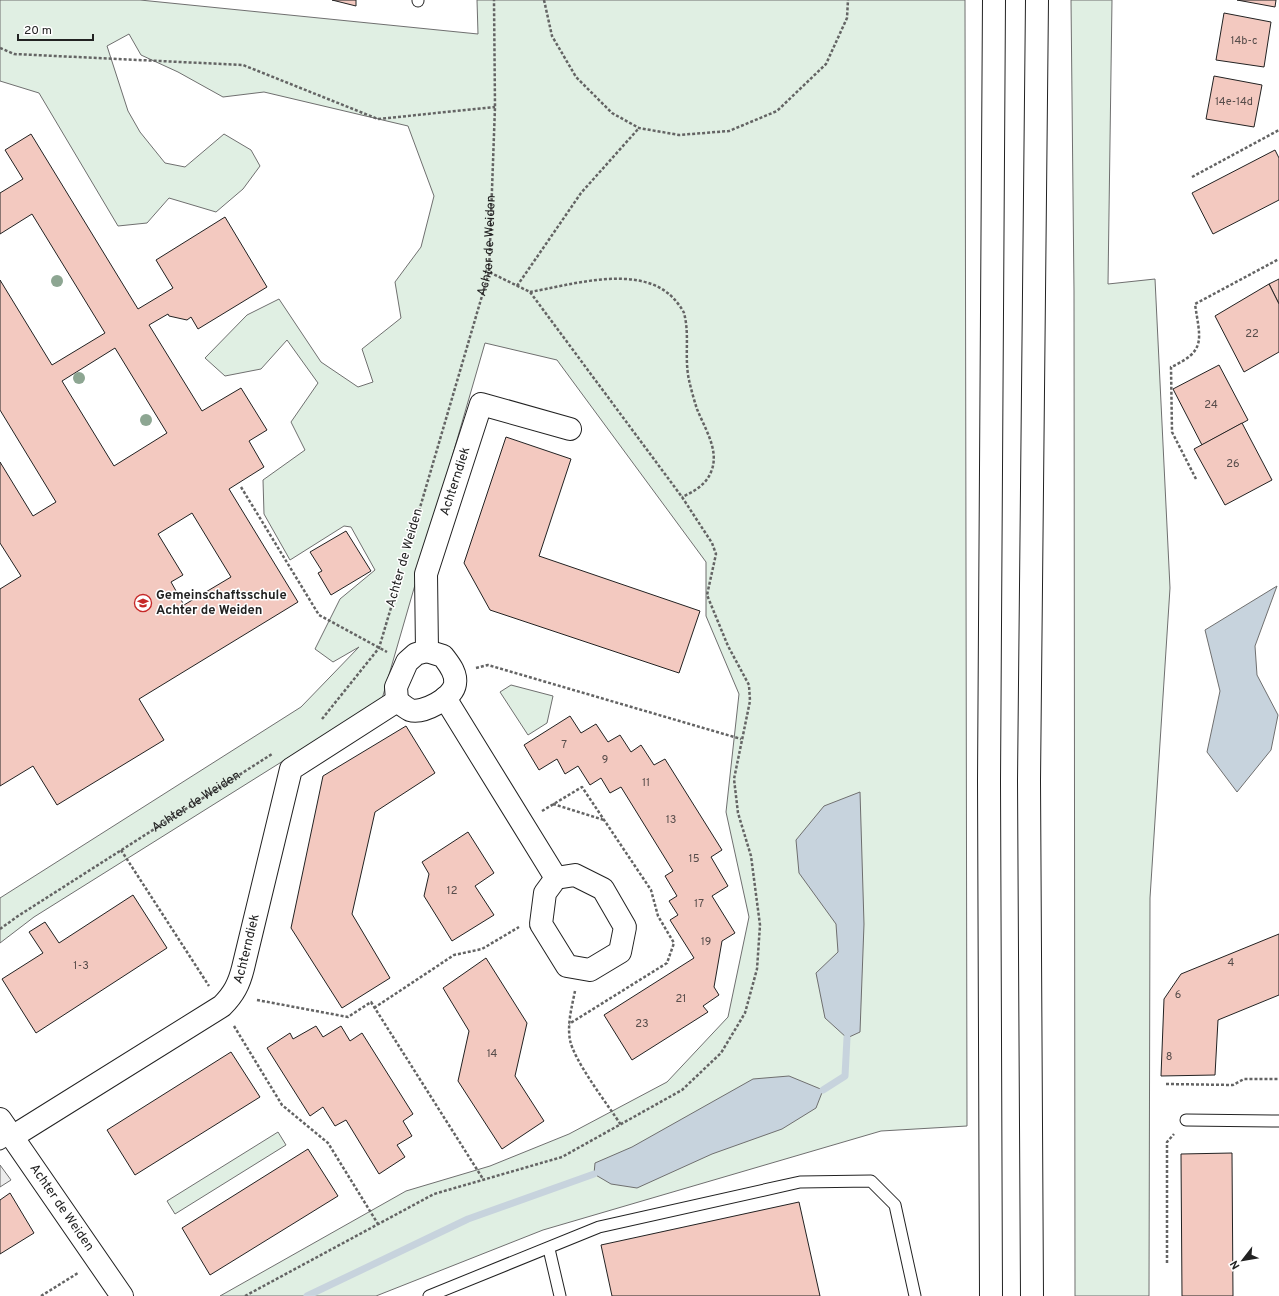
<svg xmlns="http://www.w3.org/2000/svg" width="1279" height="1296" font-family="Overpass,sans-serif">
	<style>
		.green { fill: #e0efe3; stroke: #6f6f6f }
		.parking { fill: #ededed; stroke: #6f6f6f }
		.water { fill: #c7d3dd; stroke: #6f6f6f }
		.lines { fill: none; stroke-linecap: round; stroke-linejoin: round }
		.stream { stroke: #c7d3dd; stroke-width: 7 }
		.building { fill: #f3c9c0; stroke: #222; fill-rule: evenodd }
		.service-casing { stroke: #222; stroke-width: 13 }
		.minor-casing { stroke: #222; stroke-width: 24 }
		.trunk-casing { stroke: #222; stroke-width: 24 }
		.path { stroke: #646464; stroke-width: 2.5; stroke-dasharray: 3 2; stroke-linecap: butt }
		.service { stroke: #fff; stroke-width: 11 }
		.minor { stroke: #fff; stroke-width: 22 }
		.trunk { stroke: #fff; stroke-width: 22 }
		.tree { fill: #8da692 }
		.labels { text-anchor: middle; dominant-baseline: central; stroke-width: 3; stroke-linejoin: round; paint-order: stroke }
		.number-label { font-size: 11px; fill: #564c4a }
		.street-label { font-size: 13px; fill: #222; stroke: #fff }
		.poi-label { font-size: 13px; font-weight: bold; fill: #222; stroke: #fff; text-anchor: start }
	</style>
	<rect width="100%" height="100%" fill="#fff"/>
	<g class="green">
		<path d="M0,0h140l338,34 -1,-34h488l2,1126 -86,5 -338,99 -167,66h-156l186,-105 84,-25 79,-32 98,-52 61,-65 21,-100 -23,-105 13,-118 -33,-78v-54l-149,-202 -72,-17 -103,356 -348,218 -34,26v-45l301,-191 58,-60 -26,15 -18,-13 25,-50 35,-29 -24,-43 -7,-1 -54,34 -26,-46 -1,-34 42,-30 -14,-28 27,-39 -31,-43 -26,29 -36,7 -20,-18 42,-43 32,-16 42,63 37,25 15,-5 -11,-33 39,-31 -6,-36 26,-35 13,-51 -26,-70 -144,-34 -41,5 -45,-25 -37,-17 -12,-21 -22,12 21,65 12,21 25,31 20,4 39,-33 27,16 9,16 -17,23 -27,23 -47,-14 -22,25 -29,3 -79,-133 -39,-12z"/>
		<path d="M1071,0h41l-4,284 47,-5 15,309 -20,310 -1,398h-74l-1,-1005z"/>
		<path d="M511,685l42,11 -6,27 -19,12 -28,-43z"/>
		<path d="M278,1132l8,13 -111,69 -8,-13z"/>
	</g>
	<path class="parking" d="M0,1165l11,15 -11,7z"/>
	<g class="water">
		<path d="M1277,586l-22,60 2,29 21,40 -7,35 -34,42 -30,-40 13,-61 -15,-61z"/>
		<path d="M860,792l4,132 -4,108 -13,6 -22,-20 -9,-45 22,-21 -2,-28 -37,-51 -3,-33 28,-34z"/>
		<path d="M789,1076l34,14 -7,18 -34,21 -70,25 -75,34 -26,-4 -17,-10 1,-11 37,-16 121,-68z"/>
	</g>
	<g class="lines">
		<g class="stream">
			<path d="M823,1090l22,-14 2,-38"/>
			<path d="M307,1296l161,-77 126,-45"/>
		</g>
	</g>
	<g class="building">
		<path d="M332,0h24v6z"/>
		<path d="M1237,0h39l-1,7z"/>
		<path d="M1224,13l47,9 -7,45 -48,-7z"/>
		<path d="M1214,76l48,9 -8,42 -48,-8z"/>
		<path d="M31,134l107,175 35,-21 -17,-28 69,-43 42,70 -69,42 -7,-12 -4,3 -18,-4 -1,-2 -19,11 53,86 39,-23 26,42 -18,11 15,26 -35,22 69,113 -159,97 25,41 -107,65 -24,-39 -33,20v-197l21,-13 -21,-33v-81l33,54 23,-14 -56,-92v-130l52,85 53,-32 -73,-119 -32,20v-41l23,-14 -18,-29zM115,348l52,85 -53,33 -52,-85zM192,513l39,64 -47,28 -13,-23 12,-7 -25,-41z"/>
		<path d="M1275,150l4,8v42l-66,34 -21,-41z"/>
		<path d="M1279,279v25l-10,-20z"/>
		<path d="M1269,284l10,20v48l-35,20 -29,-56z"/>
		<path d="M1219,365l29,55 -46,25 -29,-56z"/>
		<path d="M1242,423l30,57 -47,25 -31,-56z"/>
		<path d="M506,437l65,22 -32,97 161,55 -21,62 -189,-63 -26,-47z"/>
		<path d="M346,531l25,40 -40,24 -13,-22 4,-2 -12,-19z"/>
		<path d="M570,716l11,17 15,-9 12,18 12,-7 11,17 10,-7 13,20 11,-6 57,91 -11,7 17,29 -16,10 23,37 -13,8 -8,46 5,8 -16,11 5,6 -76,48 -28,-45 90,-57 -24,-38 8,-5 -9,-14 8,-5 -12,-20 8,-5 -52,-84 -11,6 -9,-15 -11,7 -12,-19 -13,8 -8,-15 -18,11 -15,-25z"/>
		<path d="M406,726l29,47 -60,39 -23,102 38,64 -48,30 -51,-80 32,-152z"/>
		<path d="M468,832l26,41 -19,13 19,29 -42,26 -28,-45 5,-22 -7,-12z"/>
		<path d="M133,895l34,53 -131,85 -34,-54 41,-26 -14,-21 16,-10 14,21z"/>
		<path d="M1279,934v61l-61,25 -3,55 -54,1 3,-77 17,-25z"/>
		<path d="M486,958l41,65 -12,53 29,45 -42,28 -44,-68 11,-50 -26,-43z"/>
		<path d="M316,1026l7,11 18,-11 9,15 12,-8 51,81 -10,7 9,15 -15,9 8,12 -26,17 -33,-54 -11,6 -12,-19 -13,9 -43,-68 23,-15 3,6z"/>
		<path d="M231,1052l29,45 -125,78 -28,-45z"/>
		<path d="M308,1149l30,47 -128,79 -28,-47z"/>
		<path d="M1232,1153l1,143h-51l-1,-142z"/>
		<path d="M10,1193l24,40 -34,21v-54z"/>
		<path d="M799,1202l21,94h-208l-11,-51z"/>
	</g>
	<g class="lines">
		<g class="service-casing">
			<g id="service">
				<path d="M418,0v1"/>
				<path d="M1186,1120l93,1"/>
				<path d="M0,1144l12,-7"/>
				<path d="M549,1249l11,47"/>
				<path d="M429,1296l170,-69 201,-45 71,-1 24,24 20,91"/>
			</g>
		</g>
		<g class="minor-casing">
			<g id="minor">
				<path d="M445,698l111,180"/>
				<path id="s3" d="M397,701l-1,-14 11,-25 9,-8 11,-3 -1,-77 55,-170 89,25"/>
				<path d="M397,701c4,3 9,7 13,9 13,4 43,-12 45,-26 2,-11 -6,-20 -12,-28l-16,-5"/>
				<path d="M575,875l28,14 22,38 -5,25 -30,18 -23,-4 -26,-42 4,-31 11,-15z"/>
				<path id="s4" d="M0,1119l122,177"/>
				<path id="s5" d="M12,1137l210,-131c12,-12 17,-22 21,-38l48,-199 106,-68"/>
			</g>
		</g>
		<g class="trunk-casing">
			<g id="trunk">
				<path d="M991,1296l-2,-515 5,-781"/>
				<path d="M1032,1296l-3,-515 8,-781"/>
			</g>
		</g>
		<g class="path">
			<path d="M544,0l8,36 24,41 36,36 27,15 40,7 50,-4 48,-20 49,-47 21,-46 1,-18"/>
			<path d="M0,48l14,6 229,11 135,54 117,-12"/>
			<path d="M1192,177l87,-47"/>
			<path d="M517,286l64,-93 58,-65"/>
			<path d="M530,292c40,-7 104,-27 139,2 5,4 13,14 15,19 6,22 0,44 5,67 2,9 5,20 8,29 8,20 23,42 14,63 -5,13 -18,20 -29,25"/>
			<path d="M1196,479l-24,-47 -1,-65c36,-16 29,-28 24,-63l84,-45"/>
			<path d="M241,487l78,128 68,37"/>
			<path id="s1" d="M419,511l70,-239 6,-165 -1,-107"/>
			<path d="M476,668l12,-3 253,74"/>
			<path d="M322,719l57,-71 22,-74"/>
			<path d="M553,804l51,16"/>
			<path d="M542,811l40,-24 69,103 7,26 16,27 -7,20 -98,61"/>
			<path d="M121,850l88,136"/>
			<path id="s2" d="M0,929l18,-13 254,-162"/>
			<path d="M575,991c-3,15 -8,33 -5,49 4,21 38,65 51,85"/>
			<path d="M257,1000l91,17 23,-15 112,177"/>
			<path d="M374,1008l80,-53 28,-6 37,-22"/>
			<path d="M234,1026l48,79 46,38 50,81"/>
			<path d="M1166,1084l67,1 11,-6h35"/>
			<path d="M1167,1263v-121l7,-8"/>
			<path d="M41,1296l37,-23"/>
			<path d="M245,1296l189,-102 128,-37 120,-67 39,-37 24,-40 12,-44 3,-44 -9,-69 -13,-43 -4,-34 16,-78 -1,-16 -21,-39 -21,-51 9,-41 -4,-11 -30,-46 -152,-205 -41,-20"/>
		</g>
		<use href="#service" class="service"/>
		<use href="#minor" class="minor"/>
		<use href="#trunk" class="trunk"/>
	</g>
	<g class="tree">
		<circle cx="57" cy="281" r="6"/>
		<circle cx="79" cy="378" r="6"/>
		<circle cx="146" cy="420" r="6"/>
	</g>
	<defs>
		<g id="school-ring" transform="scale(0.9)"><circle r="9.5" fill="#fff" stroke="#c62828" stroke-width="1.5"/><path d="M0-5L7-2L0 1L-7-2ZM-4 1L0 2.5L4 1V4Q0 6-4 4Z" fill="#c62828"/></g>
	</defs>
	<g fill-rule="evenodd">
		<use href="#school-ring" x="143" y="603"/>
	</g>
	<g class="labels">
		<g class="number-label">
			<text x="1244" y="41">14b-c</text>
			<text x="1234" y="102">14e-14d</text>
			<text x="1252" y="334">22</text>
			<text x="1211" y="405">24</text>
			<text x="1233" y="464">26</text>
			<text x="564" y="745">7</text>
			<text x="605" y="760">9</text>
			<text x="646" y="783">11</text>
			<text x="671" y="820">13</text>
			<text x="694" y="859">15</text>
			<text x="452" y="891">12</text>
			<text x="699" y="904">17</text>
			<text x="706" y="942">19</text>
			<text x="1231" y="963">4</text>
			<text x="81" y="966">1-3</text>
			<text x="1178" y="995">6</text>
			<text x="681" y="999">21</text>
			<text x="642" y="1024">23</text>
			<text x="492" y="1054">14</text>
			<text x="1169" y="1057">8</text>
		</g>
		<g class="street-label">
			<text stroke="none"><textPath href="#s1" startOffset="275">Achter de Weiden</textPath></text>
			<text stroke="none"><textPath href="#s3" startOffset="239">Achterndiek</textPath></text>
			<text transform="translate(405 558) rotate(-74)">Achter de Weiden</text>
			<text stroke="none"><textPath href="#s2" startOffset="234">Achter de Weiden</textPath></text>
			<text stroke="none"><textPath href="#s5" startOffset="311">Achterndiek</textPath></text>
			<text stroke="none"><textPath href="#s4" startOffset="108">Achter de Weiden</textPath></text>
		</g>
		<g class="poi-label">
			<text x="156" y="596">Gemeinschaftsschule<tspan x="156" dy="15">Achter de Weiden</tspan></text>
		</g>
	</g>
	<g transform="translate(1243 1260) rotate(239)" stroke="#ffffff" stroke-width="3" paint-order="stroke">
	<path d="M0-3L7 15L0 10L-7 15Z" fill="#222222"/>
	<text y="-6" font-size="11" font-weight="bold" text-anchor="middle" fill="#222222">N</text>
	</g>
	<path d="M18 34v6h75v-6" fill="none" stroke="#222222" stroke-width="2"/>
	<text x="24" y="34" font-size="12" fill="#222222" stroke="#ffffff" stroke-width="3" paint-order="stroke">20 m</text>
</svg>
